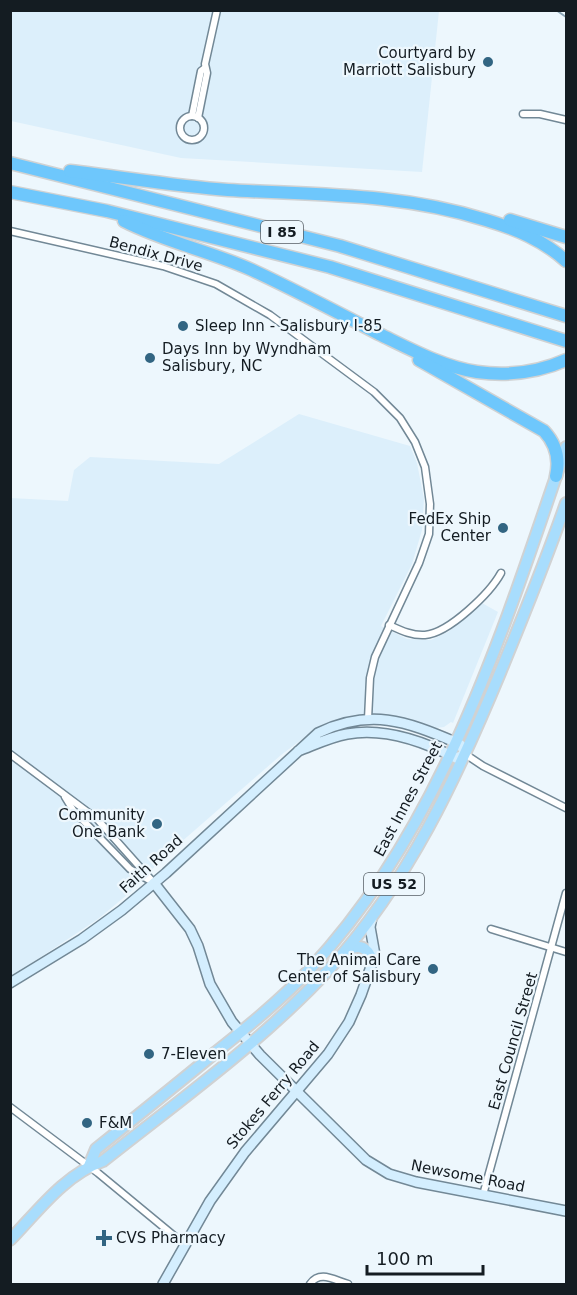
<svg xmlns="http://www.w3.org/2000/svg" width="577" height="1295" font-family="'DejaVu Sans',sans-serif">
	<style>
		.built { fill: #dceffb }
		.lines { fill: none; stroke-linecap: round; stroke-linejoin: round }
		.stream { stroke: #8ba4b5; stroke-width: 2 }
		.street-casing { stroke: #728896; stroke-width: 9 }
		.secondary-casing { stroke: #728896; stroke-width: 12 }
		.primary-casing { stroke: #d0d2d3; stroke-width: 14 }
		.highway-casing { stroke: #d0d2d3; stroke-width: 15 }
		.street { stroke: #fff; stroke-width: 6 }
		.secondary { stroke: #d4eefe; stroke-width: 9 }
		.primary { stroke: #a8ddfd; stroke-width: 10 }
		.highway { stroke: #6ec7fc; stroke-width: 12 }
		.poi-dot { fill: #326582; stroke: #edf7fd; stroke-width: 2 }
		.labels { text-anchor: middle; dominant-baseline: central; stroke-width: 4.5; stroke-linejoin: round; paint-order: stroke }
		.shield { fill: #edf7fd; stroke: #555e64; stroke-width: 1.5 }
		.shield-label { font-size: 14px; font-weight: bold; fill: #141c22 }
		.poi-label { font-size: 15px; fill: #141c22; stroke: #edf7fd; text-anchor: start }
		.street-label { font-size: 15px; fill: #141c22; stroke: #edf7fd }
	</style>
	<rect width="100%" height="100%" fill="#edf7fd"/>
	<g class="built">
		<path d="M11,11h428l-17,161 -241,-14 -170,-37z"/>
		<path d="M299,414l111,32 7,17 7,36 -2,31 -10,34 -31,62 26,13 24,1 17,-8 34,-29 16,9 -45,111 -2,-1 -7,5 -8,1 -32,-9 -82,8 -13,7 -28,21 -117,102 -36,37 -30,25 -87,58 -1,-479 58,3 6,-31 16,-13 129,7z"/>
	</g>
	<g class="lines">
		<path class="stream" d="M556,10l10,7"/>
		<g class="street-casing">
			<g id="street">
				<path d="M523,114h17l26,6"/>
				<path d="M192,116l9,-45 4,-3"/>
				<circle cx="192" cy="128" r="12"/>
				<path d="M198,118l9,-45 -2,-9 12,-54"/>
				<path d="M10,231l153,35 53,18 54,31 104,77 26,26 15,24 10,25 5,37 -1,30 -10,29 -44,94 -5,21 -2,41"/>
				<path d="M389,625c11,5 23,11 36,10 24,-2 65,-42 76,-62"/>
				<path d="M10,754l87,65 57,64"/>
				<path d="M465,754l18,12 83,42"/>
				<path d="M65,797l8,13 57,59 19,11"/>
				<path d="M491,929l75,23"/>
				<path d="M10,1107l88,66 86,71"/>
				<path d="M483,1195l83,-302"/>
				<path d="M310,1284c10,-14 24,-4 38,0"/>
			</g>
		</g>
		<g class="secondary-casing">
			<g id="secondary">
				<path d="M154,883l36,46 8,17 12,38 22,38 28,33 106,105 23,14 27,8 150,29"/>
				<path d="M10,983l72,-44 40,-29 44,-37 152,-140c52,-25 88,-12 137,9l6,3 4,9 -9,4c-33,-17 -72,-31 -109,-24 -17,3 -33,11 -49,17"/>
				<path d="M163,1284l47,-83 35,-49 83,-98 21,-32 12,-27 14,-40 -5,-28 2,-10"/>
			</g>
		</g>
		<g class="primary-casing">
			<g id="primary">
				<path d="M346,951c13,-8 22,-4 26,10"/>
				<path d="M89,1166l7,-17c40,-32 80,-64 120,-97 33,-26 66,-53 95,-84 133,-143 193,-340 255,-521"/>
				<path d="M10,1240c28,-29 54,-65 93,-79 77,-61 161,-121 228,-194 78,-86 125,-188 169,-294 23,-56 46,-112 66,-170"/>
			</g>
		</g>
		<g class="highway-casing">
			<g id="highway">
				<path d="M10,163l330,83 226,70"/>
				<path d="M70,171c52,6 105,15 158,19 89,5 172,3 258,30 30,9 57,20 80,41"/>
				<path d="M10,192l97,19 223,56 236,74"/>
				<path d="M510,220l56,17"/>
				<path d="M124,221c41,21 86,30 128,49 43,20 85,42 127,64 31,15 64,33 98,38 30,4 62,0 89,-12"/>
				<path d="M419,360l125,71c12,13 16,28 12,45"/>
			</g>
		</g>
		<use href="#street" class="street"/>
		<use href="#secondary" class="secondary"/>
		<use href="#primary" class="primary"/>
		<use href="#highway" class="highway"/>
	</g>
	<g class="poi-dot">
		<circle cx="488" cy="62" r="6"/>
		<circle cx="183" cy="326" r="6"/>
		<circle cx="150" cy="358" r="6"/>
		<circle cx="503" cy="528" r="6"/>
		<circle cx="157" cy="824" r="6"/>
		<circle cx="433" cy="969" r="6"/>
		<circle cx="149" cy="1054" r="6"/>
		<circle cx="87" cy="1123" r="6"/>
		<path d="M101 1229h6v6h6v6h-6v6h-6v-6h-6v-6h6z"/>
	</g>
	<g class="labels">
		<g class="shield">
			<rect x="261" y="221" width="42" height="22" rx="4.5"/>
			<rect x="364" y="873" width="60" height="22" rx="4.5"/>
		</g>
		<g class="shield-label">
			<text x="282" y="232">I 85</text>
			<text x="394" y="884">US 52</text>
		</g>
		<g class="poi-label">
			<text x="476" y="53" text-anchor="end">Courtyard by<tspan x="476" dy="17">Marriott Salisbury</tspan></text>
			<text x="195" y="326">Sleep Inn - Salisbury I-85</text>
			<text x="162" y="349">Days Inn by Wyndham<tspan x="162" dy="17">Salisbury, NC</tspan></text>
			<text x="491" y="519" text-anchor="end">FedEx Ship<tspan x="491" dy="17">Center</tspan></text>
			<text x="145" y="815" text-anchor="end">Community<tspan x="145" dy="17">One Bank</tspan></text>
			<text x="421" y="960" text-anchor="end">The Animal Care<tspan x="421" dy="17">Center of Salisbury</tspan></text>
			<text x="161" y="1054">7-Eleven</text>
			<text x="99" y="1123">F&amp;M</text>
			<text x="116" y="1238">CVS Pharmacy</text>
		</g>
		<g class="street-label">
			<text transform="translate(156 254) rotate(15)">Bendix Drive</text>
			<text transform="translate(408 799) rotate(-62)">East Innes Street</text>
			<text transform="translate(151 864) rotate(-42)">Faith Road</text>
			<text transform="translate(513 1041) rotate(-74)">East Council Street</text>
			<text transform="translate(273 1095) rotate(-50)">Stokes Ferry Road</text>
			<text transform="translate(468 1176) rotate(11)">Newsome Road</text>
		</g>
	</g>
	<rect width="577" height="1295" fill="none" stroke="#141c22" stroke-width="24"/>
	<path d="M367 1265v9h116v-9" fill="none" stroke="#141c22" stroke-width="3"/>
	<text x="376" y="1265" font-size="18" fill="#141c22" stroke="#edf7fd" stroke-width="4.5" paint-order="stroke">100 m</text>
</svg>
